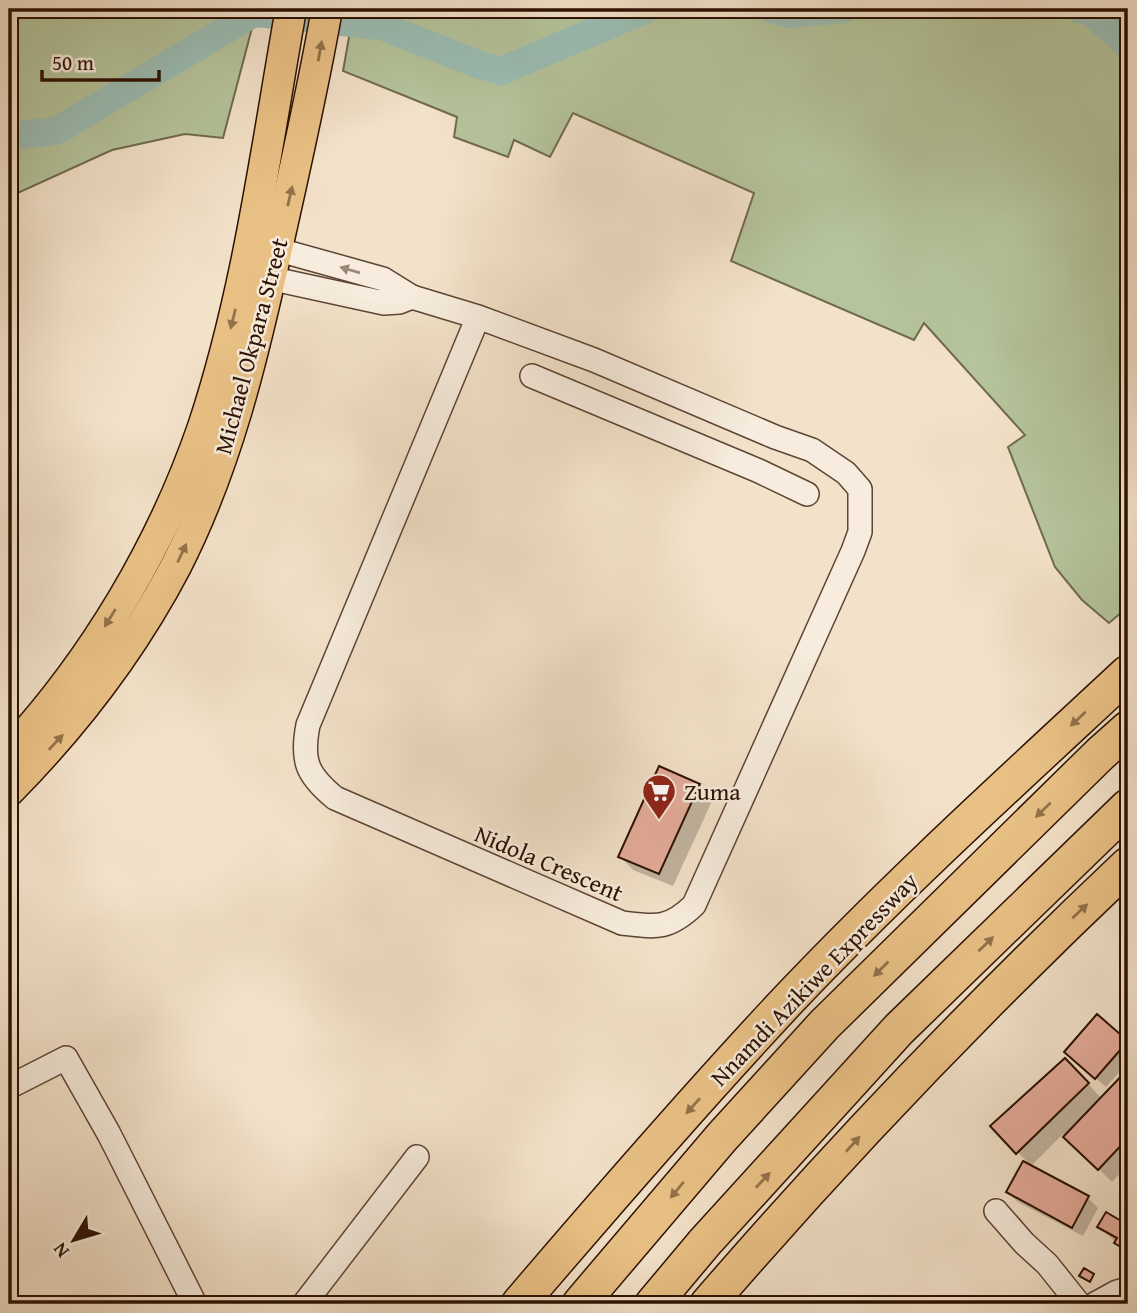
<svg xmlns="http://www.w3.org/2000/svg" width="1137" height="1313" font-family="'Gentium Book Plus',serif">
	<style>
		.green { fill: #b5c49c; stroke: #706a4f; stroke-width: 2 }
		.shadow { fill: #0003 }
		.lines { fill: none; stroke-linecap: round; stroke-linejoin: round }
		.river { stroke: #9bbeb5; stroke-width: 28 }
		.building { fill: #e5ac9b; stroke: #2c1002; stroke-width: 2 }
		.minor-casing { stroke: #5e4434; stroke-width: 26 }
		.major-casing { stroke: #2c1002; stroke-width: 33 }
		.highway-casing { stroke: #2c1002; stroke-width: 38 }
		.minor { stroke: #f7ecdd; stroke-width: 23 }
		.major { stroke: #eac185; stroke-width: 30 }
		.highway { stroke: #eac185; stroke-width: 35 }
		.oneway { fill: #94714a }
		.oneway2 { fill: #9c897a }
		.labels { text-anchor: middle; dominant-baseline: central; stroke-width: 5; stroke-linejoin: round; paint-order: stroke }
		.street-label { font-size: 24px; fill: #2c1002; stroke: #f7ecdd }
		.poi-label { font-size: 24px; fill: #2c1002; stroke: #f7ecdd; text-anchor: start }
	</style>
	<rect width="100%" height="100%" fill="#f3e2ca"/>
	<filter id="stains"><feTurbulence type="fractalNoise" baseFrequency=".00286" numOctaves="4"/><feColorMatrix values="0 0 0 0 .2 0 0 0 0 .09 0 0 0 0 .02 0 0 0 .5 -.17"/></filter>
	<radialGradient id="worn" r=".72"><stop offset=".6" stop-color="#630" stop-opacity="0"/><stop offset="1" stop-color="#630" stop-opacity=".3"/></radialGradient>
	<g class="green">
		<path d="M9,9h248l-34,129 -38,-4 -73,16 -103,47z"/>
		<path d="M354,9h774v598l-19,16 -27,-23 -27,-33 -47,-120 17,-12 -101,-112 -10,17 -183,-79 23,-68 -181,-80 -23,44 -36,-17 -6,17 -54,-20 3,-20 -114,-46z"/>
	</g>
	<g class="shadow">
		<path d="M660,768l39,18 14,13 -40,87 -40,-16 -13,-14z"/>
		<path d="M1097,1016l31,28v18l-22,25 -30,-26z"/>
		<path d="M1128,1071v94l-16,17 -49,-48 -32,32 -38,-40 85,-53 24,26z"/>
		<path d="M1008,1192l80,6 10,10 -15,28 -65,-34z"/>
		<path d="M1107,1215l21,12v27l-28,-27z"/>
	</g>
	<g class="lines">
		<g class="river">
			<path d="M772,9l18,5 53,-5"/>
			<path d="M1079,9l10,2 39,34"/>
			<path d="M9,136l47,-5 198,-118 127,13 99,39 21,6 146,-62"/>
		</g>
	</g>
	<g class="building">
		<path d="M659,766l41,18 -41,90 -41,-17z"/>
		<path d="M1097,1014l31,27 -33,38 -31,-27z"/>
		<path d="M1065,1058l24,25 -73,71 -26,-28z"/>
		<path d="M1128,1069v69l-30,32 -35,-33z"/>
		<path d="M1023,1161l66,35 -17,32 -66,-36z"/>
		<path d="M1106,1212l22,13v21l-2,4 -12,-7 3,-5 -20,-11z"/>
		<path d="M1084,1268l10,6 -4,8 -11,-6z"/>
	</g>
	<g class="lines">
		<g class="minor-casing">
			<g id="minor">
				<path d="M261,245l122,34 29,18 66,20 116,43 181,77 37,13 34,23 14,16v43l-7,19 -159,354c-26,25 -38,22 -72,18l-287,-125c-28,-23 -34,-37 -27,-73l170,-408"/>
				<path d="M255,275l129,28 15,-1 13,-5"/>
				<path d="M532,376l227,95 48,23"/>
				<path d="M9,1087l57,-29 43,76 86,170"/>
				<path d="M996,1211l28,32 23,21 32,40"/>
				<path d="M304,1304l113,-147"/>
				<path d="M1095,1304l22,-12 11,-3"/>
			</g>
		</g>
		<g class="major-casing">
			<g id="major">
				<path d="M9,752c85,-92 153,-206 194,-325 45,-135 63,-278 88,-418"/>
				<path d="M9,791c66,-67 123,-141 167,-225 51,-100 77,-209 101,-318 18,-80 36,-159 50,-239"/>
			</g>
		</g>
		<g class="highway-casing">
			<g id="highway">
				<path d="M519,1304c88,-103 177,-206 270,-305 108,-114 225,-220 339,-326"/>
				<path d="M580,1304l142,-167 103,-113 275,-270 28,-25"/>
				<path d="M653,1304l52,-62 194,-213 229,-222"/>
				<path d="M708,1304c132,-153 273,-300 420,-439"/>
			</g>
		</g>
		<use href="#minor" class="minor"/>
		<use href="#major" class="major"/>
		<use href="#highway" class="highway"/>
	</g>
	<defs><path id="oneway-solid" d="M-6-.8H1V-3.2L6.5 0L1 3.2V.8H-6Z" transform="scale(1.75)"/></defs>
	<g class="oneway">
		<use href="#oneway-solid" transform="translate(320 51) rotate(-80)"/>
		<use href="#oneway-solid" transform="translate(290 196) rotate(-77)"/>
		<use href="#oneway-solid" transform="translate(233 319) rotate(104)"/>
		<use href="#oneway-solid" transform="translate(182 553) rotate(-65)"/>
		<use href="#oneway-solid" transform="translate(110 618) rotate(122)"/>
		<use href="#oneway-solid" transform="translate(1078 719) rotate(137)"/>
		<use href="#oneway-solid" transform="translate(56 742) rotate(-47)"/>
		<use href="#oneway-solid" transform="translate(1043 810) rotate(136)"/>
		<use href="#oneway-solid" transform="translate(1080 911) rotate(-43)"/>
		<use href="#oneway-solid" transform="translate(986 944) rotate(-44)"/>
		<use href="#oneway-solid" transform="translate(881 969) rotate(135)"/>
		<use href="#oneway-solid" transform="translate(693 1106) rotate(132)"/>
		<use href="#oneway-solid" transform="translate(853 1144) rotate(-48)"/>
		<use href="#oneway-solid" transform="translate(763 1180) rotate(-47)"/>
		<use href="#oneway-solid" transform="translate(677 1190) rotate(130)"/>
	</g>
	<use class="oneway2" href="#oneway-solid" transform="translate(350 270) rotate(-164)"/>
	<defs>
		<g id="supermarket-pin" transform="scale(1.75)"><path d="M0 17L-7.5 6A9.5 9.5 0 1 1 7.5 6Z" fill="#8f2418" stroke="#f7ecdd"/><path d="M-6-5.5h2.5l.6 2H6L4.5 2H-2.5L-4.4-4H-6ZM-1.5 3.2a1.3 1.3 0 1 0 .1 0ZM3 3.2a1.3 1.3 0 1 0 .1 0Z" fill="#fff"/></g>
	</defs>
	<g fill-rule="evenodd">
		<use href="#supermarket-pin" x="659" y="791"/>
	</g>
	<g class="labels">
		<g class="street-label">
			<text transform="translate(251 346) rotate(-75)">Michael Okpara Street</text>
			<text transform="translate(549 863) rotate(23)">Nidola Crescent</text>
			<text transform="translate(814 979) rotate(-46)">Nnamdi Azikiwe Expressway</text>
		</g>
		<g class="poi-label">
			<text x="684" y="791">Zuma</text>
		</g>
	</g>
	<rect width="1137" height="1313" fill="none" stroke="#f3e2ca" stroke-width="35"/>
	<rect x="10" y="10" width="1116" height="1292" fill="none" stroke="#2c1002" stroke-width="3.5"/>
	<rect x="18" y="18" width="1102" height="1278" fill="none" stroke="#2c1002" stroke-width="2"/>
	<g transform="translate(74 1240) rotate(232)" stroke="#f7ecdd" stroke-width="5" paint-order="stroke">
	<path d="M0-5L12 26L0 18L-12 26Z" fill="#2c1002"/>
	<text y="-10" font-size="19" font-weight="bold" text-anchor="middle" fill="#2c1002">N</text>
	</g>
	<path d="M42 70v10h117v-10" fill="none" stroke="#2c1002" stroke-width="3.5"/>
	<text x="52" y="70" font-size="21" fill="#2c1002" stroke="#f7ecdd" stroke-width="5" paint-order="stroke">50 m</text>
	<rect width="100%" height="100%" filter="url(#stains)"/>
	<rect width="100%" height="100%" fill="url(#worn)"/>
</svg>
